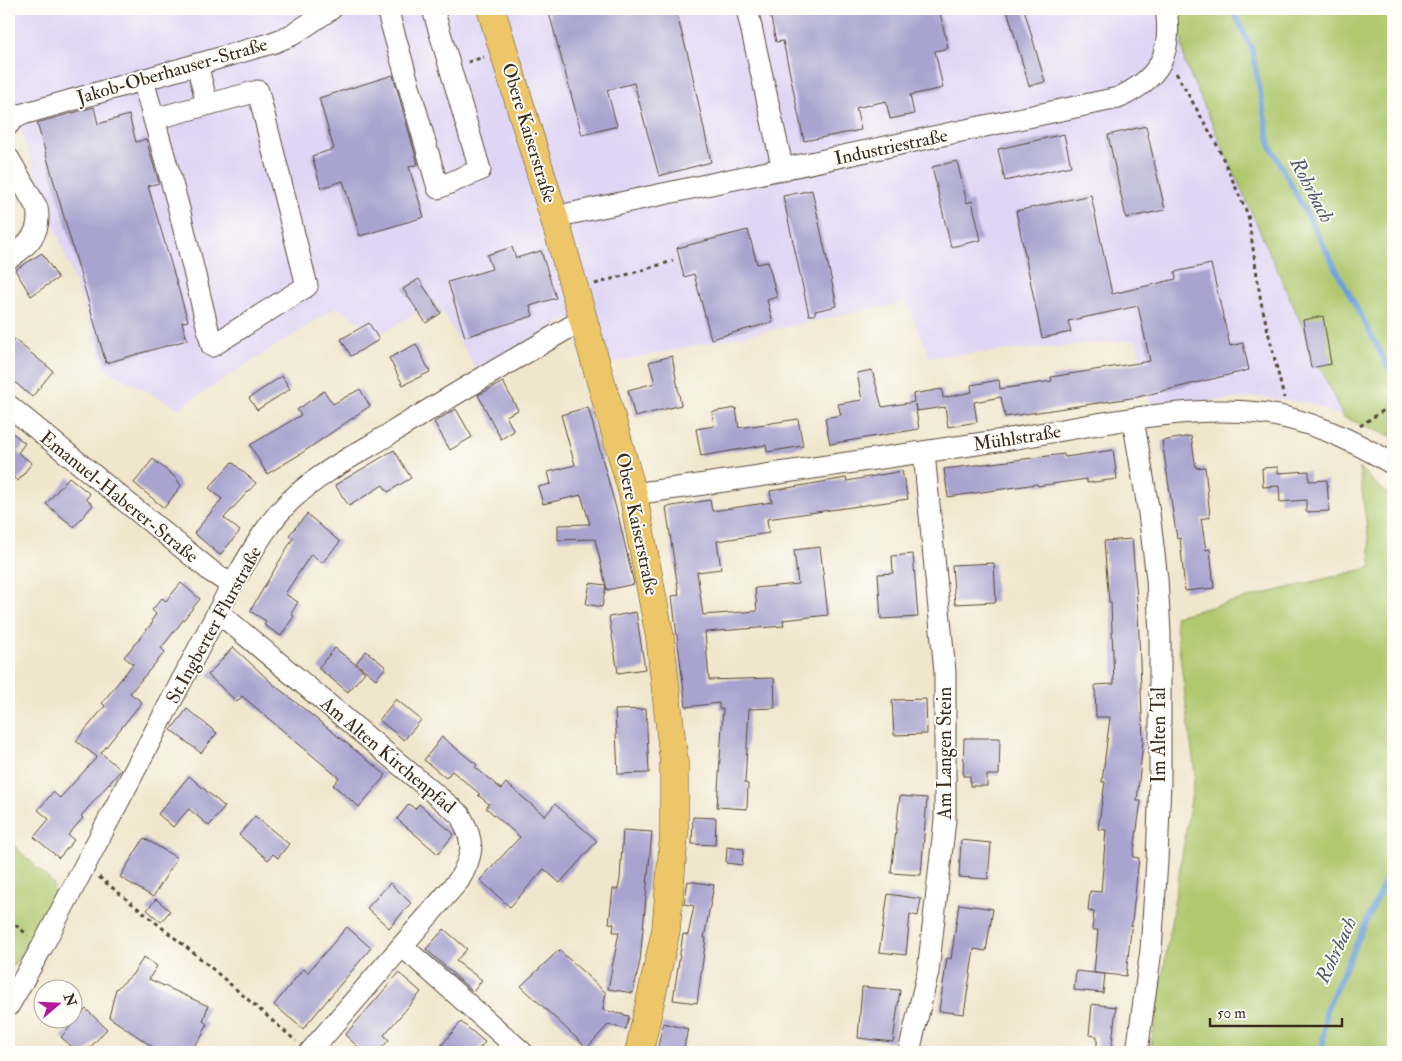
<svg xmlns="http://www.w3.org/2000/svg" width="1402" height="1061" font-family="'IM FELL Double Pica',serif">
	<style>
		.built { fill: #dfd5f5 }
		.green { fill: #b0c86e; stroke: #767946 }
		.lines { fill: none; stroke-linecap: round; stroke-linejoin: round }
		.stream { stroke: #6da0d8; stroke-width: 5.5 }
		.building { fill: #a9a4cf }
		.minor-casing { stroke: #564638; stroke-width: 23 }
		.major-casing { stroke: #564638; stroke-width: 29 }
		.path { stroke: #564638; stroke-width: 3; stroke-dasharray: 4 4; stroke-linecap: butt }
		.minor { stroke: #fff; stroke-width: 21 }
		.major { stroke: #ecc669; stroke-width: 28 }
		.labels { text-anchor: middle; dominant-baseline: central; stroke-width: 4; stroke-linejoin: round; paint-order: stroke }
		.street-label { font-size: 19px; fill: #3b2a1e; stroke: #fdfcf7 }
		.water-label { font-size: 20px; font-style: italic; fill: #4f5968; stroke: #fdfcf7 }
	</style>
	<rect width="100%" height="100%" fill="#fdfcf7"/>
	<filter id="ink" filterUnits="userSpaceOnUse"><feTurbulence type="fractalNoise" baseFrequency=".02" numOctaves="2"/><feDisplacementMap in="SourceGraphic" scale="10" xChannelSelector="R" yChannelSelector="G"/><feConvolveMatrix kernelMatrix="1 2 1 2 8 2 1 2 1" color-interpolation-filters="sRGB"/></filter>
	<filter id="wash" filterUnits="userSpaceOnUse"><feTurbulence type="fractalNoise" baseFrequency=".0096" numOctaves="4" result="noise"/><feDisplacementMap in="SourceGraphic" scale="20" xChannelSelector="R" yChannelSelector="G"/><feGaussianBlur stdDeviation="1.12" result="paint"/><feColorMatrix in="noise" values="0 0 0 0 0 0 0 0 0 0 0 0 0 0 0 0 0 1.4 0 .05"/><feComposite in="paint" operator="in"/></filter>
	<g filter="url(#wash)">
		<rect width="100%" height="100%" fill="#f0e6cc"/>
		<path class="built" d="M9,9h1168l8,54 158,354 -33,-14 -52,-6 -107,9 -15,-66 -206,17 -24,-55 -320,66 -16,-50 -94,51 -40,-68 -58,34 -41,-28 -158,101 -73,-38 -97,-273z"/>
		<g class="green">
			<path d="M1177,9h216v428l-50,-20 -158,-354z"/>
			<path d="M1359,468l34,31v553h-243l45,-277 -20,-159 197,-49z"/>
			<path d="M9,841l44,42 1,15 -41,69 -4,-4z"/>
		</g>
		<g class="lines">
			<g class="stream">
				<path d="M1232,9l20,40 18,96 123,231"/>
				<path d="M1322,1052l4,-42 67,-146"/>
			</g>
		</g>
		<g id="blocks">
			<g class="building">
				<path d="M548,9h127l14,50 22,103 -52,14 -25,-93 -27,7 10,36 -35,9z"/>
				<path d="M769,9h170l9,39 -13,3 8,37 -33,7 4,19 -24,5 -4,-18 -30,7 5,22 -57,11 -21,-100 -7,1z"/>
				<path d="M1007,9h17l21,73 -16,4z"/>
				<path d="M393,75l25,89 -9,3 15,50 -64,19 -17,-55 -22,7 -9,-32 22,-7 -15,-51z"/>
				<path d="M94,107l4,17 31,-9 7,27 10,-3 13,44 -11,3 40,135 -6,1 5,18 -81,23 -69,-240z"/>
				<path d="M1146,126l19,84 -39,8 -18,-83z"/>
				<path d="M1064,134l7,32 -66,15 -7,-32z"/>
				<path d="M957,161l10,42 5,-2 9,39 -30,7 -19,-80z"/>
				<path d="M812,190l25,116 -22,5v4h-6l-26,-119z"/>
				<path d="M1091,195l21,99 64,-15 -1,-7 36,-8 19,82 13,-3 6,27 -111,27 -133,20 -4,-20 -27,5 3,20 -29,5 -3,-20 -29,4 -1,-7 4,25 -89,15 -5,-26 16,-3 -3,-11 24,-4 -5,-27 15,-3 10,37 32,-5 -1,-8 29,-5 1,9 29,-6 -1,-7 28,-5 1,9 52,-8 -1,-4 99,-16 -12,-55 -70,15 3,11 -29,6 -26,-127z"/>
				<path d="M748,230l9,34 11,-2 9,35 -10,3 6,22 -62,17 -17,-65 -10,3 -7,-29z"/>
				<path d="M512,247l4,11 25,-7 15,47 -26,8 3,10 -68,21 -17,-55 44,-13 -5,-14z"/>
				<path d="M42,253l16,25 -27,18 -16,-26z"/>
				<path d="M419,279l22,34 -15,10 -23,-34z"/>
				<path d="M1323,316l8,48 -20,4 -8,-48z"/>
				<path d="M369,323l10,17 -28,16 -10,-17z"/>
				<path d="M9,335l44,36 -21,26 -23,-20z"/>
				<path d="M416,344l14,28 -27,13 -14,-27z"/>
				<path d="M672,356l9,49 -46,12 -7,-27 27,-7 -6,-21z"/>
				<path d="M282,376l8,13 -33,21 -8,-12z"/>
				<path d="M503,382l15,28 -12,6 8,15 -13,8 -23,-44z"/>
				<path d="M360,389l10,17 -71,49 -32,19 -17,-29 51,-30 -4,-5 27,-19 9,13z"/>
				<path d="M588,407l31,112 15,65 -27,6 -12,-51 -37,1v-15l32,-1 -9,-29 -38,9 -5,-17 13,-3 -3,-12 27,-7 -14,-50z"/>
				<path d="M736,408l3,20 59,-9 5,27 -36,6 -1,-7 -65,11 -5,-27 18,-3 -2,-14z"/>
				<path d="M456,409l16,28 -22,13 -16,-28z"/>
				<path d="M9,430l16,13 -7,10 14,10 -14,18 -9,-7z"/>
				<path d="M1191,436l5,32 9,-1 5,50 -9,2 5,31 4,-1 4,39 -29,3 -5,-53 -3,1 -15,-98z"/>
				<path d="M394,450l17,28 -23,14 -5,-7 -34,21 -14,-21z"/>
				<path d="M1113,450l4,29 -30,4v-4l-49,7 -1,-2 -89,13 -4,-28 120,-15 1,3z"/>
				<path d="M153,459l23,19 5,8 -17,22 -30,-25z"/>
				<path d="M232,462l24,21 -32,35 16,13 -20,24 -26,-22 28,-34 -13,-11z"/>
				<path d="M1278,467v6l31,-2v10l18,-1 2,31 -23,1v-12l-26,2 -1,-16 -16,1 -1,-19z"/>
				<path d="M902,471l6,28 -141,20 2,14 -52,8 4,28 -24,3 6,43 54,-4 -2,-23 43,-4 -4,-34 26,-3 8,68 -45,5 1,6 -79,6 4,48 65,-2 1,30 -26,1 -4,74 3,1 -1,25 -30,-2 6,-98h-4v-6l-33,4 -14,-111 7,-1 -13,-88 44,-7 2,11 60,-9 -2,-11 76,-13 1,3z"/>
				<path d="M69,477l21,17 -4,5 7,6 -19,22 -28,-23z"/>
				<path d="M307,514l33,28 -18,21 -11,-9 -26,40 13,8 -7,12 3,2 -13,20 -17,-11 2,-4 -16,-10 43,-73 -4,-3z"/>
				<path d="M1132,539l6,72 5,130 -6,60h4l-8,56 6,1 -13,118 -32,-3 4,-43h-6l2,-18 -6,-1 2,-20 11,1 5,-62 -8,-1 7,-47h-3l8,-65h-14l-1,-32 19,-1 -3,-82h-2l-5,-61z"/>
				<path d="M913,554l5,63 -37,2 -3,-45 15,-1 -1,-17z"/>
				<path d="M994,563l2,39 -41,2 -3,-39z"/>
				<path d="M181,583l19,16 -39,49 4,4 -35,41 12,9 -41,51 20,17 -40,46 2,2 -15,17 6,5 -15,18 -25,-21 15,-18 -11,-9 15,-18 7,6 37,-41 -21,-16 29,-35 -3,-3 31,-39 -9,-7 29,-35 -2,-1 5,-7 -4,-4 10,-12 4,3z"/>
				<path d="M590,583l16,2 -4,22 -16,-3z"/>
				<path d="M636,612l9,57 -27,4 -9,-56z"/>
				<path d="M233,647l40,37 113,91 -27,32 -26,-22 6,-7 -97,-82 -5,6 -29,-27z"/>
				<path d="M335,648l30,24 -17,20 -30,-24z"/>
				<path d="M366,651l20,16 -10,12 -20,-16z"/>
				<path d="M396,699l25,21 -17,20 -25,-20z"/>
				<path d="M926,699l1,35 -33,1 -2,-35z"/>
				<path d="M187,709l30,24 -16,20 -30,-23z"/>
				<path d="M646,709l3,64 -31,1 -3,-64z"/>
				<path d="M442,737l35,28 -2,2 26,22 5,-6 39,33 10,-12 42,37 -37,42 -16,-14 -34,38 -30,-27 40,-43 -34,-29 3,-4 -11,-9 2,-1 -28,-23 -6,7 -22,-18z"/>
				<path d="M964,738h36l-1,37h-12v11h-17v-10h-7z"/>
				<path d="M189,776l36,31 -16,19 -20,-17 -16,18 -15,-13z"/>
				<path d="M900,796l27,2 -6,77 -30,-2z"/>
				<path d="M409,804l6,5 4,-5 35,30 -16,20 -41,-35z"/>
				<path d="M255,816l34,28 -11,14 -5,-4 -5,6 -29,-25z"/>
				<path d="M693,817l23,1 -1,27 -23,-1z"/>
				<path d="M623,830l29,2 -12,129 -7,32 -25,-4 11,-57h-6l1,-8 -5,-1 4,-34h5l2,-10z"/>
				<path d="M144,838l33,20 -24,39 -33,-20z"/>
				<path d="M961,840l30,3 -3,36 -29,-2z"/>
				<path d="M727,847l17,2 -2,16 -16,-2z"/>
				<path d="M688,881l26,4 -10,53h2l-9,65 -24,-3 10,-66 5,1 6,-29 -10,-2z"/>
				<path d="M390,883l21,20 -22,25 -22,-20z"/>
				<path d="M888,894l33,5 -3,17 -8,-2 -4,41 -27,-3z"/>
				<path d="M156,899l14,12 -9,11 -14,-12z"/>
				<path d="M959,904l34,5 -7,42 -12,-2 -10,65 -25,-3 8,-53 4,1z"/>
				<path d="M347,927l24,21 -68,81 -29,-24 29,-36 5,3z"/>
				<path d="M444,929l23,20 -11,12 26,19 -9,12 -47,-43z"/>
				<path d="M559,950l47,43 -3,17 26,6 -3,13 -18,-4 -21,23 -66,-62z"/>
				<path d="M144,957l13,9 -8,13 59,27 -5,15 4,3 -5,12 -11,14 -5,-3 -4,5h-33l4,-5 -44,-30 7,-28 16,-14z"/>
				<path d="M1076,971l29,3 -2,19 -29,-3z"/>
				<path d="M399,973l22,19 -37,43 5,5 -11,12h-14l-19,-17z"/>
				<path d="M862,987l38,3 -7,52 -35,-4z"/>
				<path d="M1092,1004l24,3 -5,45h-14v-16l-8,-1z"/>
				<path d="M86,1009l21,20 -21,23h-8l-17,-15z"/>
				<path d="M461,1022l24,20 -9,10h-40z"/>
				<path d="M663,1023l25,6 -5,23h-26z"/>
			</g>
		</g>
	</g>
	<g filter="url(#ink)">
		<use href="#blocks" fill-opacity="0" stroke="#564638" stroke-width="1"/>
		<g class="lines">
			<g class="minor-casing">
				<g id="minor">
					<path d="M387,9l51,179 42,-18 -47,-161"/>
					<path d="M747,9l36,161"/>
					<path d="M197,64l10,40"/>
					<path d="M143,80l35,125 34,141 95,-60 -49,-195 -104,28"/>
					<path d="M9,124l4,-5 10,-5 249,-71 20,-8 39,-26"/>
					<path d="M9,159l28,49c5,24 -9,38 -28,50"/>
					<path d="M554,217l564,-119c41,-19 55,-44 48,-89"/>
					<path d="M9,406l203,166 20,13"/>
					<path d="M1133,419l16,94 8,66 3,54v146l-3,82 -6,89 -14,102"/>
					<path d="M633,494c124,-17 248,-35 371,-54 77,-12 178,-36 255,-27 48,5 93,27 134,51"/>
					<path d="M218,612l242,203c15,27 14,39 -1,65l-149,172"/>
					<path d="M402,946l120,106"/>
					<path d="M9,1005l33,-58 190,-362c17,-28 34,-61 58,-84 28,-27 65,-46 98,-66 64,-40 130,-78 196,-116"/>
					<path d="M909,1052l19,-80 17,-152v-148l-21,-219"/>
				</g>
			</g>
			<g class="major-casing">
				<path id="major" d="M491,9l63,208 79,277 27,144 14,125v72l-8,95 -27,122"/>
			</g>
			<g class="path">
				<path d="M468,62l16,-5"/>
				<path d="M1176,73l40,70 32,72 13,87 23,96"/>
				<path d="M595,284l78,-23"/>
				<path d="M1360,426l33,-22"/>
				<path d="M99,877l102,82 95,82"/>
				<path d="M9,920l19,15"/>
			</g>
			<use href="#minor" class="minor"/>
			<use href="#major" class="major"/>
		</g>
	</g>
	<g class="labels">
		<g class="street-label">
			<text transform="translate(172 71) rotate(-16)">Jakob-Oberhauser-Straße</text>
			<text transform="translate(529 133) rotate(73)">Obere Kaiserstraße</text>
			<text transform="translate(891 147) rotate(-12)">Industriestraße</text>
			<text transform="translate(1017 438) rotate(-9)">Mühlstraße</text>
			<text transform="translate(119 497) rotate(39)">Emanuel-Haberer-Straße</text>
			<text transform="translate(637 524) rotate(78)">Obere Kaiserstraße</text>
			<text transform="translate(214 625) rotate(-61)">St.Ingberter Flurstraße</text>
			<text transform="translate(1159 735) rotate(-90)">Im Alten Tal</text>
			<text transform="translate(945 753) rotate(-90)">Am Langen Stein</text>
			<text transform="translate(388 755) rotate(40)">Am Alten Kirchenpfad</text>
		</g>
		<g class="water-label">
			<text transform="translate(1312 190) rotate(62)">Rohrbach</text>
			<text transform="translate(1336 950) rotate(-65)">Rohrbach</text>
		</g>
	</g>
	<rect width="1402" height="1061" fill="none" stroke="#fdfcf7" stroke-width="30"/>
	<g transform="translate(58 1004) rotate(71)"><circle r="24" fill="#fdfcf7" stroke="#afa8a0"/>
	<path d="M0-4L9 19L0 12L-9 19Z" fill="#b5179e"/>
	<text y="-8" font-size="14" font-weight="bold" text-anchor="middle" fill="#3b2a1e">N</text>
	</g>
	<path d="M1210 1018v8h132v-8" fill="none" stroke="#3b2a1e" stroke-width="2.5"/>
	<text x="1217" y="1018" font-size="15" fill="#3b2a1e" stroke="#fdfcf7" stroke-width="4" paint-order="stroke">50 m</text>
</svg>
